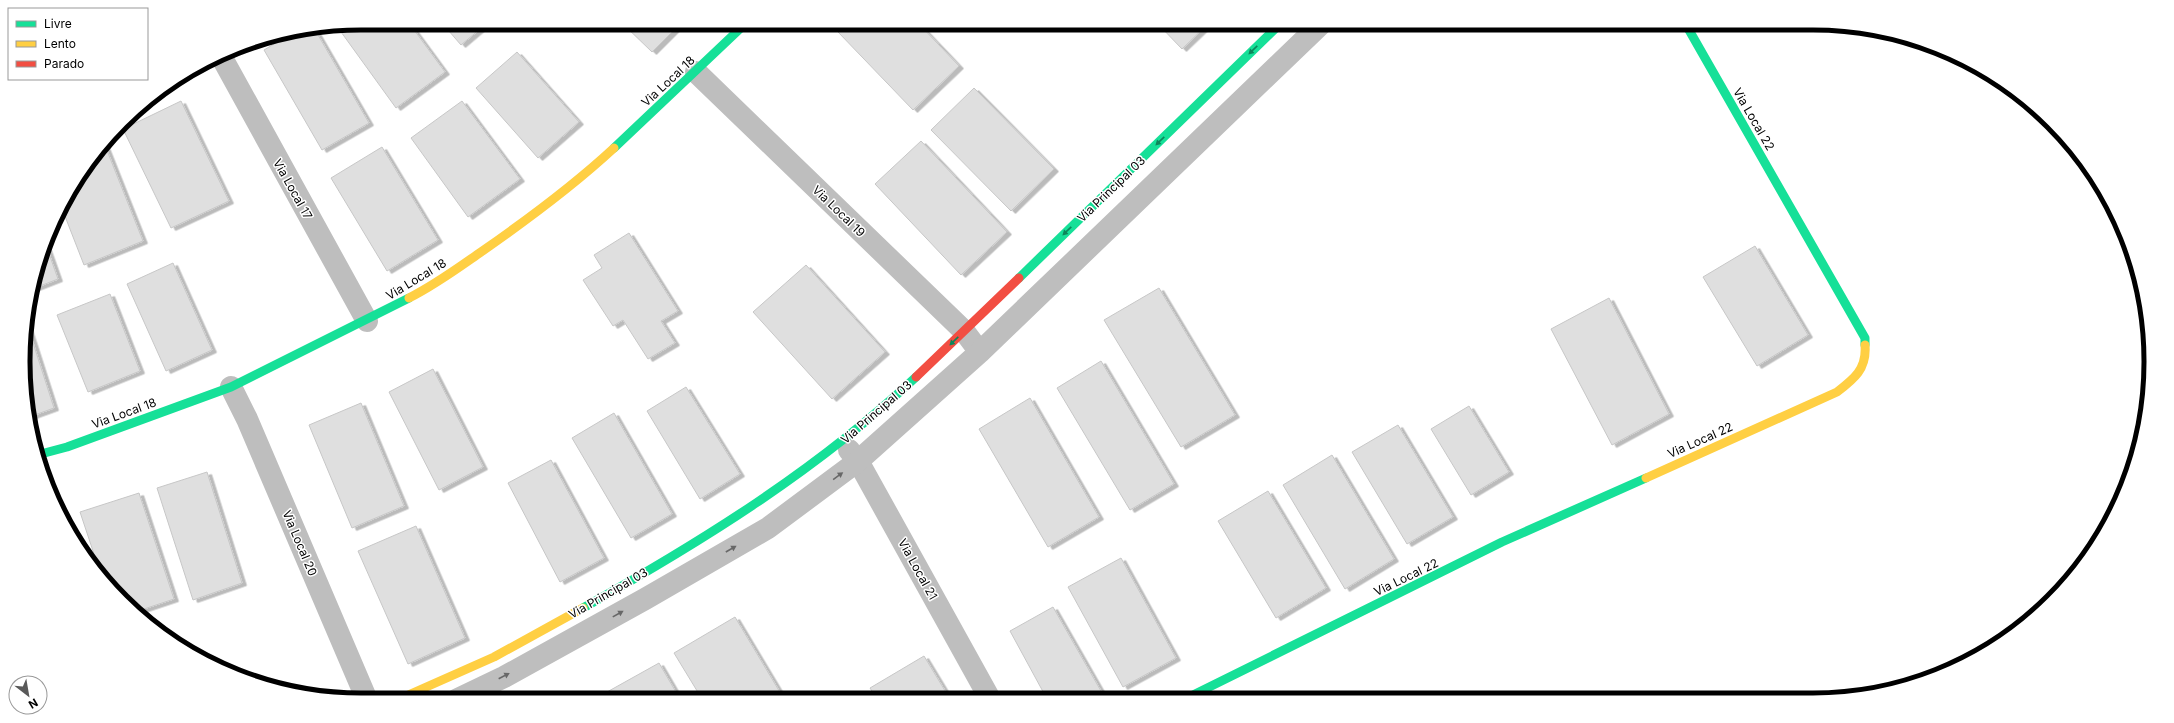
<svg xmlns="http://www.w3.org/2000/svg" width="2174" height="723" font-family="Inter,sans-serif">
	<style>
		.building { fill: #dfdfdf; stroke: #c7c7c7; filter: url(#shadow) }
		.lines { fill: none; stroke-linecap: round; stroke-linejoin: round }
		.street { stroke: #bebebe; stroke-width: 22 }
		.fast { stroke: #16e098; stroke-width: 9 }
		.slow { stroke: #ffcf43; stroke-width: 9 }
		.jam { stroke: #f24e42; stroke-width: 9 }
		.oneway { fill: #0d865b }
		.oneway2 { fill: #686868 }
		.labels { text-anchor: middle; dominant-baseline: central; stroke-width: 3; stroke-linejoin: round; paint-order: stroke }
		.street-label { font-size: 12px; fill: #000; stroke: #fff }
		.rim { fill: none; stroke: #000; stroke-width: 5 }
	</style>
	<defs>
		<filter id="shadow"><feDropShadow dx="4.5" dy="2.5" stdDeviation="0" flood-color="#0004"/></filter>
	</defs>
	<rect width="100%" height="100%" fill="#fff"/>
	<g class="building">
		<path d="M362,23h47l36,49 -49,36 -60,-83z"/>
		<path d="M442,23h45l-26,22z"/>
		<path d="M622,23h59l-29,29z"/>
		<path d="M847,23h71l41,43 -46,44 -75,-78z"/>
		<path d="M1157,23h52l-27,26z"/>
		<path d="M314,28l55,95 -47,27 -58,-100 35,-21z"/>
		<path d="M517,52l62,70 -41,36 -62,-70z"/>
		<path d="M974,88l80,81 -43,42 -80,-81z"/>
		<path d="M181,101l48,100 -58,27 -48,-99z"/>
		<path d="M462,101l58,78 -52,38 -57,-79z"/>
		<path d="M921,141l86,91 -46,43 -86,-91z"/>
		<path d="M104,143l39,98 -59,24 -23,-59 32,-51z"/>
		<path d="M382,147l56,93 -51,31 -56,-93z"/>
		<path d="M629,233l49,78 -17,10 14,22 -27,16 -25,-39 -10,6 -30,-46 19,-12 -8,-13z"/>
		<path d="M1755,246l53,89 -51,31 -54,-89z"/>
		<path d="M47,248l11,31 -23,9z"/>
		<path d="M173,263l39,87 -46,21 -39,-87z"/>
		<path d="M806,265l79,87 -53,47 -79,-87z"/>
		<path d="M1159,288l76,127 -54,32 -77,-127z"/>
		<path d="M110,294l30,77 -52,21 -31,-77z"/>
		<path d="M1609,298l60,116 -57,31 -61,-116z"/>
		<path d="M26,321l28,87 -25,9 -5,-34z"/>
		<path d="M1101,361l73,123 -44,26 -73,-122z"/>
		<path d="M433,369l50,98 -44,23 -50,-98z"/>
		<path d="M686,387l54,87 -40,25 -53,-88z"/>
		<path d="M1030,398l69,119 -51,30 -69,-118z"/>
		<path d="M361,403l43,103 -52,22 -43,-103z"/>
		<path d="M1469,406l40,66 -38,23 -40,-66z"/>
		<path d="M614,413l58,101 -41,24 -59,-100z"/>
		<path d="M1398,425l55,92 -46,27 -55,-92z"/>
		<path d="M1332,455l62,104 -49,30 -62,-104z"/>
		<path d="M551,460l53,98 -44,24 -52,-99z"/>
		<path d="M207,472l35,111 -49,17 -36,-112z"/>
		<path d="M1268,491l58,97 -50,30 -58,-97z"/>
		<path d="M139,493l35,106 -39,13 -13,-11 -21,-26 -21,-63z"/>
		<path d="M416,526l49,112 -57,26 -50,-113z"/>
		<path d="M1121,558l55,100 -53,29 -55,-100z"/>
		<path d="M1053,607l48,84 -14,8h-40l-37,-68z"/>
		<path d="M735,617l49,82h-82l-28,-46z"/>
		<path d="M924,656l26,43h-73l-7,-11z"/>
		<path d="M659,663l21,36 -68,1 -5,-8z"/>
	</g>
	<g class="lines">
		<g class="street">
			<path d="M221,56l146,265"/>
			<path d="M696,72l268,259 12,16"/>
			<path d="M231,387l16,32 120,281"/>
			<path d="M849,450l9,11 132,238"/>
			<path d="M456,700l48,-23 141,-78 123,-71 90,-67 122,-109 342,-329"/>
		</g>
		<g class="fast">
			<path d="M1685,23l180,315v7"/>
			<path d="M614,148l132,-125"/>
			<path d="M1019,278l262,-255"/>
			<path d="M37,455l30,-8 164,-60 178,-89"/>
			<path d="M583,608c118,-66 234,-138 333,-231"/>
			<path d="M1187,698l315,-156 144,-64"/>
		</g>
		<g class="slow">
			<path d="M409,298c26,-13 49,-30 72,-46 46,-32 92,-66 133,-104"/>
			<path d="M1646,478l191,-86c17,-13 30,-23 28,-47"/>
			<path d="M397,700l97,-43 89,-49"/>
		</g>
		<path class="jam" d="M916,377l103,-99"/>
	</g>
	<defs><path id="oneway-solid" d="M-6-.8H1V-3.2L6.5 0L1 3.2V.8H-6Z"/></defs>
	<g class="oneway">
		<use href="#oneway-solid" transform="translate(1253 50) rotate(136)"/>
		<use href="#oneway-solid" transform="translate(1160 141) rotate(136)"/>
		<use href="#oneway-solid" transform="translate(1067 231) rotate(136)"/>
		<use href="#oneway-solid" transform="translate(954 341) rotate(136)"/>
	</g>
	<g class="oneway2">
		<use href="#oneway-solid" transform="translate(838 476) rotate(-36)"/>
		<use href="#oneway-solid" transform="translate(731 549) rotate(-30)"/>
		<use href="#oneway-solid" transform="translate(618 614) rotate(-29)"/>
		<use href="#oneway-solid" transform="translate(504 676) rotate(-27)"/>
	</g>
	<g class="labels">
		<g class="street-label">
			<text transform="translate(668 81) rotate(-43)">Via Local 18</text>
			<text transform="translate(1754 119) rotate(60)">Via Local 22</text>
			<text transform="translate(293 189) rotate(61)">Via Local 17</text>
			<text transform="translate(1111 189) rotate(-44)">Via Principal 03</text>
			<text transform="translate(839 211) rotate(44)">Via Local 19</text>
			<text transform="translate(416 279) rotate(-31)">Via Local 18</text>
			<text transform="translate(876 412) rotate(-41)">Via Principal 03</text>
			<text transform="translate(124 413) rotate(-20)">Via Local 18</text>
			<text transform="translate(1700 440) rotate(-24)">Via Local 22</text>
			<text transform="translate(300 543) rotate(67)">Via Local 20</text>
			<text transform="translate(918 569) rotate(61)">Via Local 21</text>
			<text transform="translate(1406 577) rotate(-26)">Via Local 22</text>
			<text transform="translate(608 593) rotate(-30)">Via Principal 03</text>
		</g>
	</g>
	<path d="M0 0H2174V723H0ZM361 30H1813A331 331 0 0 1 2144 361V362A331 331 0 0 1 1813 693H361A331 331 0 0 1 30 362V361A331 331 0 0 1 361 30Z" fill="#fff" fill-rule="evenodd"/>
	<path class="rim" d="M361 30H1813A331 331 0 0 1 2144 361V362A331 331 0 0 1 1813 693H361A331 331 0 0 1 30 362V361A331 331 0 0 1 361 30Z"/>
	<rect x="8" y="8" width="140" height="72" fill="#ffffff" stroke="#999999"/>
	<rect x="16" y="21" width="20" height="6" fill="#16e098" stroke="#999999"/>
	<text x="44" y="28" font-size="12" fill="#000000">Livre</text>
	<rect x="16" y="41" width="20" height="6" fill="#ffcf43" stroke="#999999"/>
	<text x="44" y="48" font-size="12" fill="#000000">Lento</text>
	<rect x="16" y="61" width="20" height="6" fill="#f24e42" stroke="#999999"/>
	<text x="44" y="68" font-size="12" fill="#000000">Parado</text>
	<g transform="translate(28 695) rotate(149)"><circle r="19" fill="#ffffff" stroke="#999999"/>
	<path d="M0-3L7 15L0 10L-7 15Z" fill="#595959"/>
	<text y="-6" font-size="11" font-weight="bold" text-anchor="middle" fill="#000000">N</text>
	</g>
</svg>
